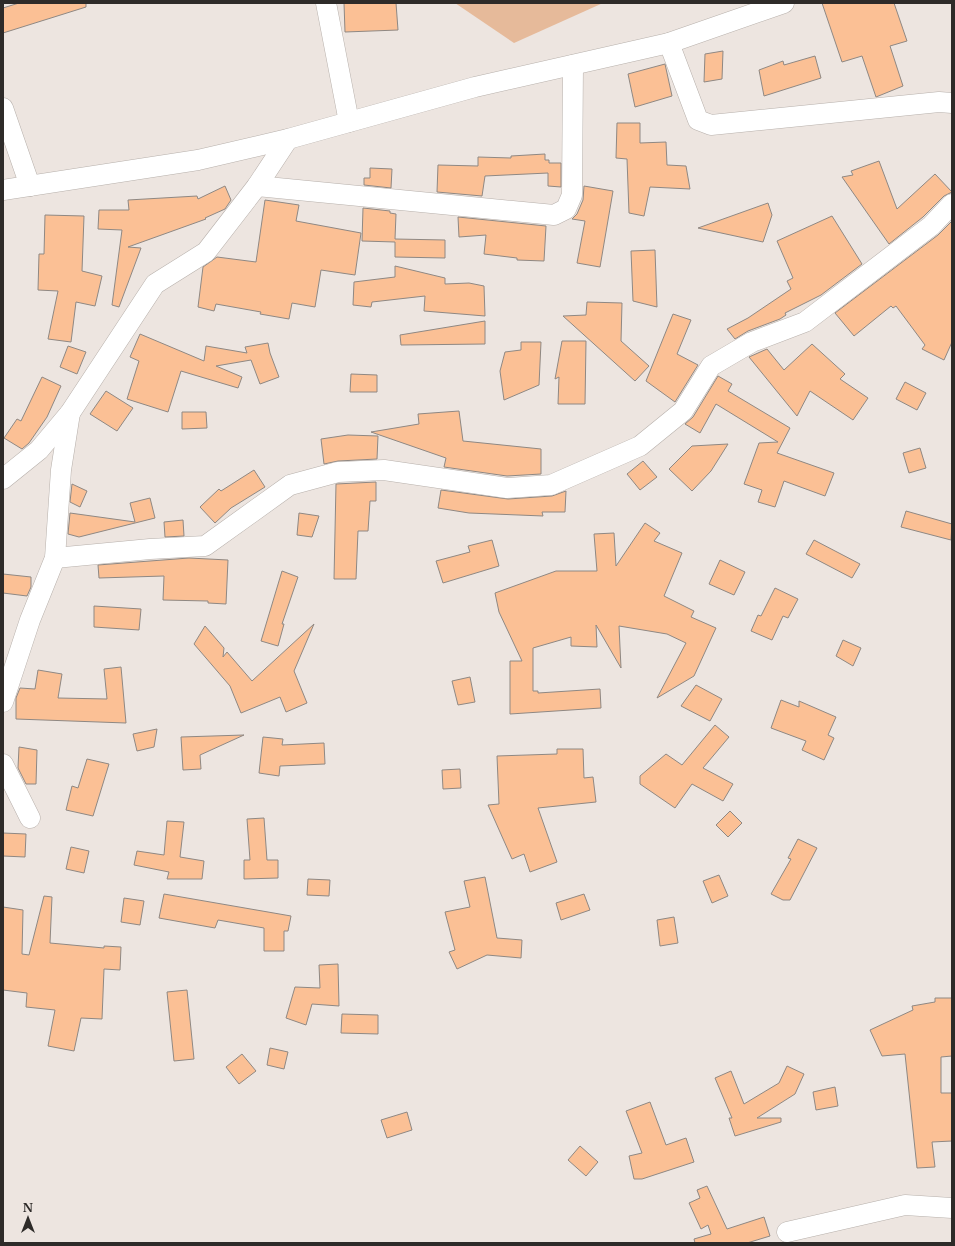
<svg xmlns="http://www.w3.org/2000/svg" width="955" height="1246" font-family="'Libre Baskerville',serif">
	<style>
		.green { fill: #e6ba9a }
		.building { fill: #fbc095; stroke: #8f8883 }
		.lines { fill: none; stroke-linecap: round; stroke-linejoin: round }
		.minor-casing { stroke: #b7b0ab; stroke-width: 21 }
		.minor { stroke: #fff; stroke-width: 20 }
	</style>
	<rect width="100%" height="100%" fill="#ede5e0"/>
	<path class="green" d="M455,3h148l-89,40z"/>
	<g class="building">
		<path d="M19,3h67v4l-83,26v-25z"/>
		<path d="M344,3h52l2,27 -53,2z"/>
		<path d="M822,3h72l13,38 -17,5 13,40 -27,11 -14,-41 -20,6z"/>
		<path d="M723,51l-1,28 -18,3 1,-28z"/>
		<path d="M815,56l6,22 -57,18 -5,-26 24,-9 1,4z"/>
		<path d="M665,64l7,32 -37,11 -7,-33z"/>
		<path d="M617,123h23v20l26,-1 1,23 19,1 4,23 -40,-2 -6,29 -15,-3 -2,-54 -11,-1z"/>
		<path d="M545,154v6h4v3h12v24l-13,-1v-13l-63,3 -3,20 -45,-4 1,-27 40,1v-9l33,1v-2z"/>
		<path d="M879,161l18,48 38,-35 17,18 -8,4 -21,21 -34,27 -47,-67 11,-2 -2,-4z"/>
		<path d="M370,168l22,1 -1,19 -27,-3v-7h6z"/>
		<path d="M225,186l6,14 -6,9 -20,9 1,1 -78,28 13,1 -22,59 -7,-2 10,-75 -24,-1 1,-19h30l-1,-10 69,-4 1,3z"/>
		<path d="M584,186l29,5 -13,76 -23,-4 8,-42 -13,-2 5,-5 6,-14z"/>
		<path d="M265,200l34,5 -3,16 65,12 -6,42 -34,-5 -6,37 -23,-4 -3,16 -29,-5 1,-2 -45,-8 -2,7 -16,-4 5,-40 14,-10 39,5z"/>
		<path d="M768,203l4,12 -9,27 -65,-14z"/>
		<path d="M363,208l27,3v2l6,1 -1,25 50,1v18l-50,-1v-15l-33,-1z"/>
		<path d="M45,215l39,1 -2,55 20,5 -7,30 -19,-4 -5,40 -23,-3 10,-48 -20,-1 1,-36h5z"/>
		<path d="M832,216l30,48 -41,31 -36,18 1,2 -6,4 -32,12 -13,8 -8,-10 21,-11 43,-29 -4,-8 6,-3 -16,-37z"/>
		<path d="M458,217l88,9 -2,35 -27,-1v-2l-33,-4 2,-19 -27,2z"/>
		<path d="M952,221v121l-8,18 -22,-11 3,-4 -29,-39 -3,2 -2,-2 -37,30 -19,-23 103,-78z"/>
		<path d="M655,250l2,57 -24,-6 -2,-50z"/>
		<path d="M395,266l50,12v6l24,-1 15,3 1,30 -61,-5 1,-15 -53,6 -1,5 -18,-2 1,-23 41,-5z"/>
		<path d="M587,302l35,1 -1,38 28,25 -14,15 -72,-65 23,-1z"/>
		<path d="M673,314l18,6 -14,34 21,11 -23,37 -29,-21z"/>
		<path d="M485,321v23l-84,1 -1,-10z"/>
		<path d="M140,334l64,27 2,-15 41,7 -2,-6 23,-4 2,10 9,24 -19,7 -9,-24 -35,6 26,11 -4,11 -57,-17 -13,41 -41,-13 12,-38 -9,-4z"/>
		<path d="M562,341h24l-1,63h-27l1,-27 -4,2z"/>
		<path d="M521,342h20l-2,43 -35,15 -4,-29 5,-19 16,-2z"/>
		<path d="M812,344l33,30 -5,5 28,19 -15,22 -43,-29 -13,25 -48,-59 18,-8 17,21z"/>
		<path d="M68,346l18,6 -9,22 -17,-7z"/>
		<path d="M351,374l26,1v17h-27z"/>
		<path d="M718,376l14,8 -4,7 62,37 -13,25 57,20 -9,23 -41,-15 -9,26 -17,-5 4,-12 -18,-6 15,-41 19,-1 -62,-38 -16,29 -15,-9 8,-7z"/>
		<path d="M42,377l19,9 -14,31 -18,26 -7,6 -18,-11 13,-19 4,2z"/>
		<path d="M905,382l21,11 -9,17 -21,-11z"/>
		<path d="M106,391l27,17 -16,23 -27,-17z"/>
		<path d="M459,411l4,30 78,8v25l-34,2 -63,-9 2,-9 -75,-26 48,-8 -1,-10z"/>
		<path d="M182,412h24l1,16 -25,1z"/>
		<path d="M348,435l30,1 -1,23 -39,2 -14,3 -3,-25z"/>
		<path d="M728,444l-17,27 -19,20 -23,-22 23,-23z"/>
		<path d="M920,448l6,20 -17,5 -6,-20z"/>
		<path d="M643,461l14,16 -17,13 -13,-16z"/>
		<path d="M254,470l11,17 -34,21 -16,15 -15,-16 19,-18 2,2z"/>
		<path d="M376,482v19h-6l-2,30h-10l-2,48h-22l2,-95z"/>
		<path d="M72,484l15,7 -7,16 -10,-5z"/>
		<path d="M441,490l67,9 44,-3 14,-5 -1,21h-23l1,4 -74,-3 -31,-5z"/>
		<path d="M150,498l5,20 -76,19 -11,-3 2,-21 65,9 -5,-19z"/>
		<path d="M906,511l46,13 -1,16 -50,-13z"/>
		<path d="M299,513l20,3 -7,21 -15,-2z"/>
		<path d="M183,520l1,16 -19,1 -1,-15z"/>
		<path d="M645,523l15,10 -6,8 28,12 -18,43 30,15 -3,6 25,11 -22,48 -37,22 29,-55 -19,-9 -48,-8 2,42 -25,-43 1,22 -26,-1v-9l-38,11v43h5v2l62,-4 1,19 -91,6v-53h12l-23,-49 -4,-19 61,-22h41l-3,-37 20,-1 2,33z"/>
		<path d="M492,540l7,26 -56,17 -7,-22 34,-9 -2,-6z"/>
		<path d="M814,540l46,24 -8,14 -46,-24z"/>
		<path d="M189,558l39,2 -2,44 -18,-1v-2l-45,-1 1,-24 -65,2 -1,-13z"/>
		<path d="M720,560l25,12 -11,23 -25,-11z"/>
		<path d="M282,571l16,6 -16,47h2l-6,22 -17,-5z"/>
		<path d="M3,574l28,3v10l-4,9 -24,-3z"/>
		<path d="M775,588l23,11 -10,19 -5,-2 -11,24 -21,-9 7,-16 3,1z"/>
		<path d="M94,606l47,3 -2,21 -45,-3z"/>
		<path d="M314,624l-20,47 13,32 -21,9 -6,-15 -39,16 -11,-27 -36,-42 11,-18 19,22 -1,9 4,-5 25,29z"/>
		<path d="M843,640l18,8 -8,18 -17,-10z"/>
		<path d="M121,667l5,56 -110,-4v-21l4,-10 15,1 3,-19 24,4 -4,24 49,1 -3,-30z"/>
		<path d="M470,677l5,25 -17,3 -6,-24z"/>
		<path d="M696,685l26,14 -12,22 -29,-15z"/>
		<path d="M781,700l18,7v-6l37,16 -8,18 6,3 -10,22 -22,-10 4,-9 -35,-13z"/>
		<path d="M715,725l14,12 -26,31 30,16 -10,17 -31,-17 -17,24 -35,-24v-8l26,-22 16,11z"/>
		<path d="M157,729l-3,18 -17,4 -4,-17z"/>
		<path d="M244,735l-44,20 1,14 -18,1 -2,-33z"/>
		<path d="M263,737l20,2 -1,6 42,-2 1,21 -45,2 -1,10 -20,-3z"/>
		<path d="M19,747l18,3 -1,34h-10l-8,-16z"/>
		<path d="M557,749h26l1,29 9,-1 3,25 -58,6 19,54 -27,10 -6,-18 -12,5 -24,-54 11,-1 -2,-48 60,-2z"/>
		<path d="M87,759l22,5 -16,52 -27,-6 6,-24 6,2z"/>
		<path d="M460,769l1,19 -18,1 -1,-19z"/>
		<path d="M730,811l12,12 -14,14 -12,-12z"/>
		<path d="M264,818l3,42h11v18l-34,1v-19h6l-3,-41z"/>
		<path d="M167,821l17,1 -4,35 24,4 -2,18h-35l2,-7 -35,-7 3,-14 27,4z"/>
		<path d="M3,833l23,1 -1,23 -22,-1z"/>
		<path d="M798,839l19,9 -27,52h-7l-12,-6 20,-35 -3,-1z"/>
		<path d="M71,847l18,4 -5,22 -18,-4z"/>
		<path d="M719,875l9,21 -16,7 -9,-22z"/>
		<path d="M485,877l12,61 25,2 -1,18 -34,-3 -30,14 -8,-17 6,-2 -10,-38 25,-5 -6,-26z"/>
		<path d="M308,879l22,1 -1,16 -22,-1z"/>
		<path d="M164,894l127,22 -3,15h-4v20h-20v-23l-46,-8 -3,8 -56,-10z"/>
		<path d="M584,894l6,16 -29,10 -5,-17z"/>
		<path d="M44,896l8,1 -2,46 54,5v-2l17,1 -1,23 -16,-1 -2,50 -21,-1 -7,33 -26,-5 7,-36 -29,-3 1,-14 -24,-3v-83l20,3 -1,44 7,1z"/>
		<path d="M124,898l20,3 -4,24 -19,-3z"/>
		<path d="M674,917l4,26 -18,3 -3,-26z"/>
		<path d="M338,964l1,42 -27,-2 -6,21 -20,-7 9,-31 25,1 -1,-23z"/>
		<path d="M187,990l7,69 -20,2 -7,-69z"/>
		<path d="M935,998h17v58l-11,1v36h11v48l-20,1 3,25 -18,1 -12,-114 -23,2 -12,-26 43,-20 -1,-4 23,-4z"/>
		<path d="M342,1014l36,1v19l-37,-1z"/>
		<path d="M270,1048l18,4 -4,17 -17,-4z"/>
		<path d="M242,1054l14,17 -17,13 -13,-17z"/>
		<path d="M787,1066l17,8 -9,20 -38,24h24v4l-46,14 -6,-18h3l-17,-40 16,-7 13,33 35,-21z"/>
		<path d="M835,1087l3,19 -22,4 -3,-18z"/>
		<path d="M650,1102l16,43 20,-7 8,24 -52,17h-8l-5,-23 13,-3 -16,-42z"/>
		<path d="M407,1112l5,18 -25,8 -6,-18z"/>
		<path d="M580,1146l18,16 -12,14 -18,-16z"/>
		<path d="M707,1186l20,43 37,-12 6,19 -23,7h-52l-1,-4 17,-5 -3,-9 -7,4 -12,-26 11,-5 -3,-8z"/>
	</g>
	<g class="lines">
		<g class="minor-casing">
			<g id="minor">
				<path d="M326,3l23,119"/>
				<path d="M669,43l29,77 13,5 228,-23 13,1"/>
				<path d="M3,108l27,78"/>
				<path d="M257,186l297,29 12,-6 6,-14 1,-130"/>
				<path d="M3,190l195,-30 90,-21 187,-52 194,-44 115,-40"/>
				<path d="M3,479l36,-29 31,-37 85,-129 51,-32 51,-66 31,-47"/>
				<path d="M55,558l95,-9 55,-3 85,-61 48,-13 46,-2 123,18 44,-3 89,-39 43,-35 28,-45 41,-24 53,-20 126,-96 21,-22"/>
				<path d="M3,702l27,-82 25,-62 6,-88 9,-57"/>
				<path d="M3,764l27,54"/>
				<path d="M787,1232l118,-27 47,3"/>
			</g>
		</g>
		<use href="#minor" class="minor"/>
	</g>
	<rect width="955" height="1246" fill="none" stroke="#2e2b29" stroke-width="8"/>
	<g transform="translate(28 1218)" stroke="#ede5e0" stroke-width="3" paint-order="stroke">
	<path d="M0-3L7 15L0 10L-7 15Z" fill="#2e2b29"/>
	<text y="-6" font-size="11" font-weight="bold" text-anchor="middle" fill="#2e2b29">N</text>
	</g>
</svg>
